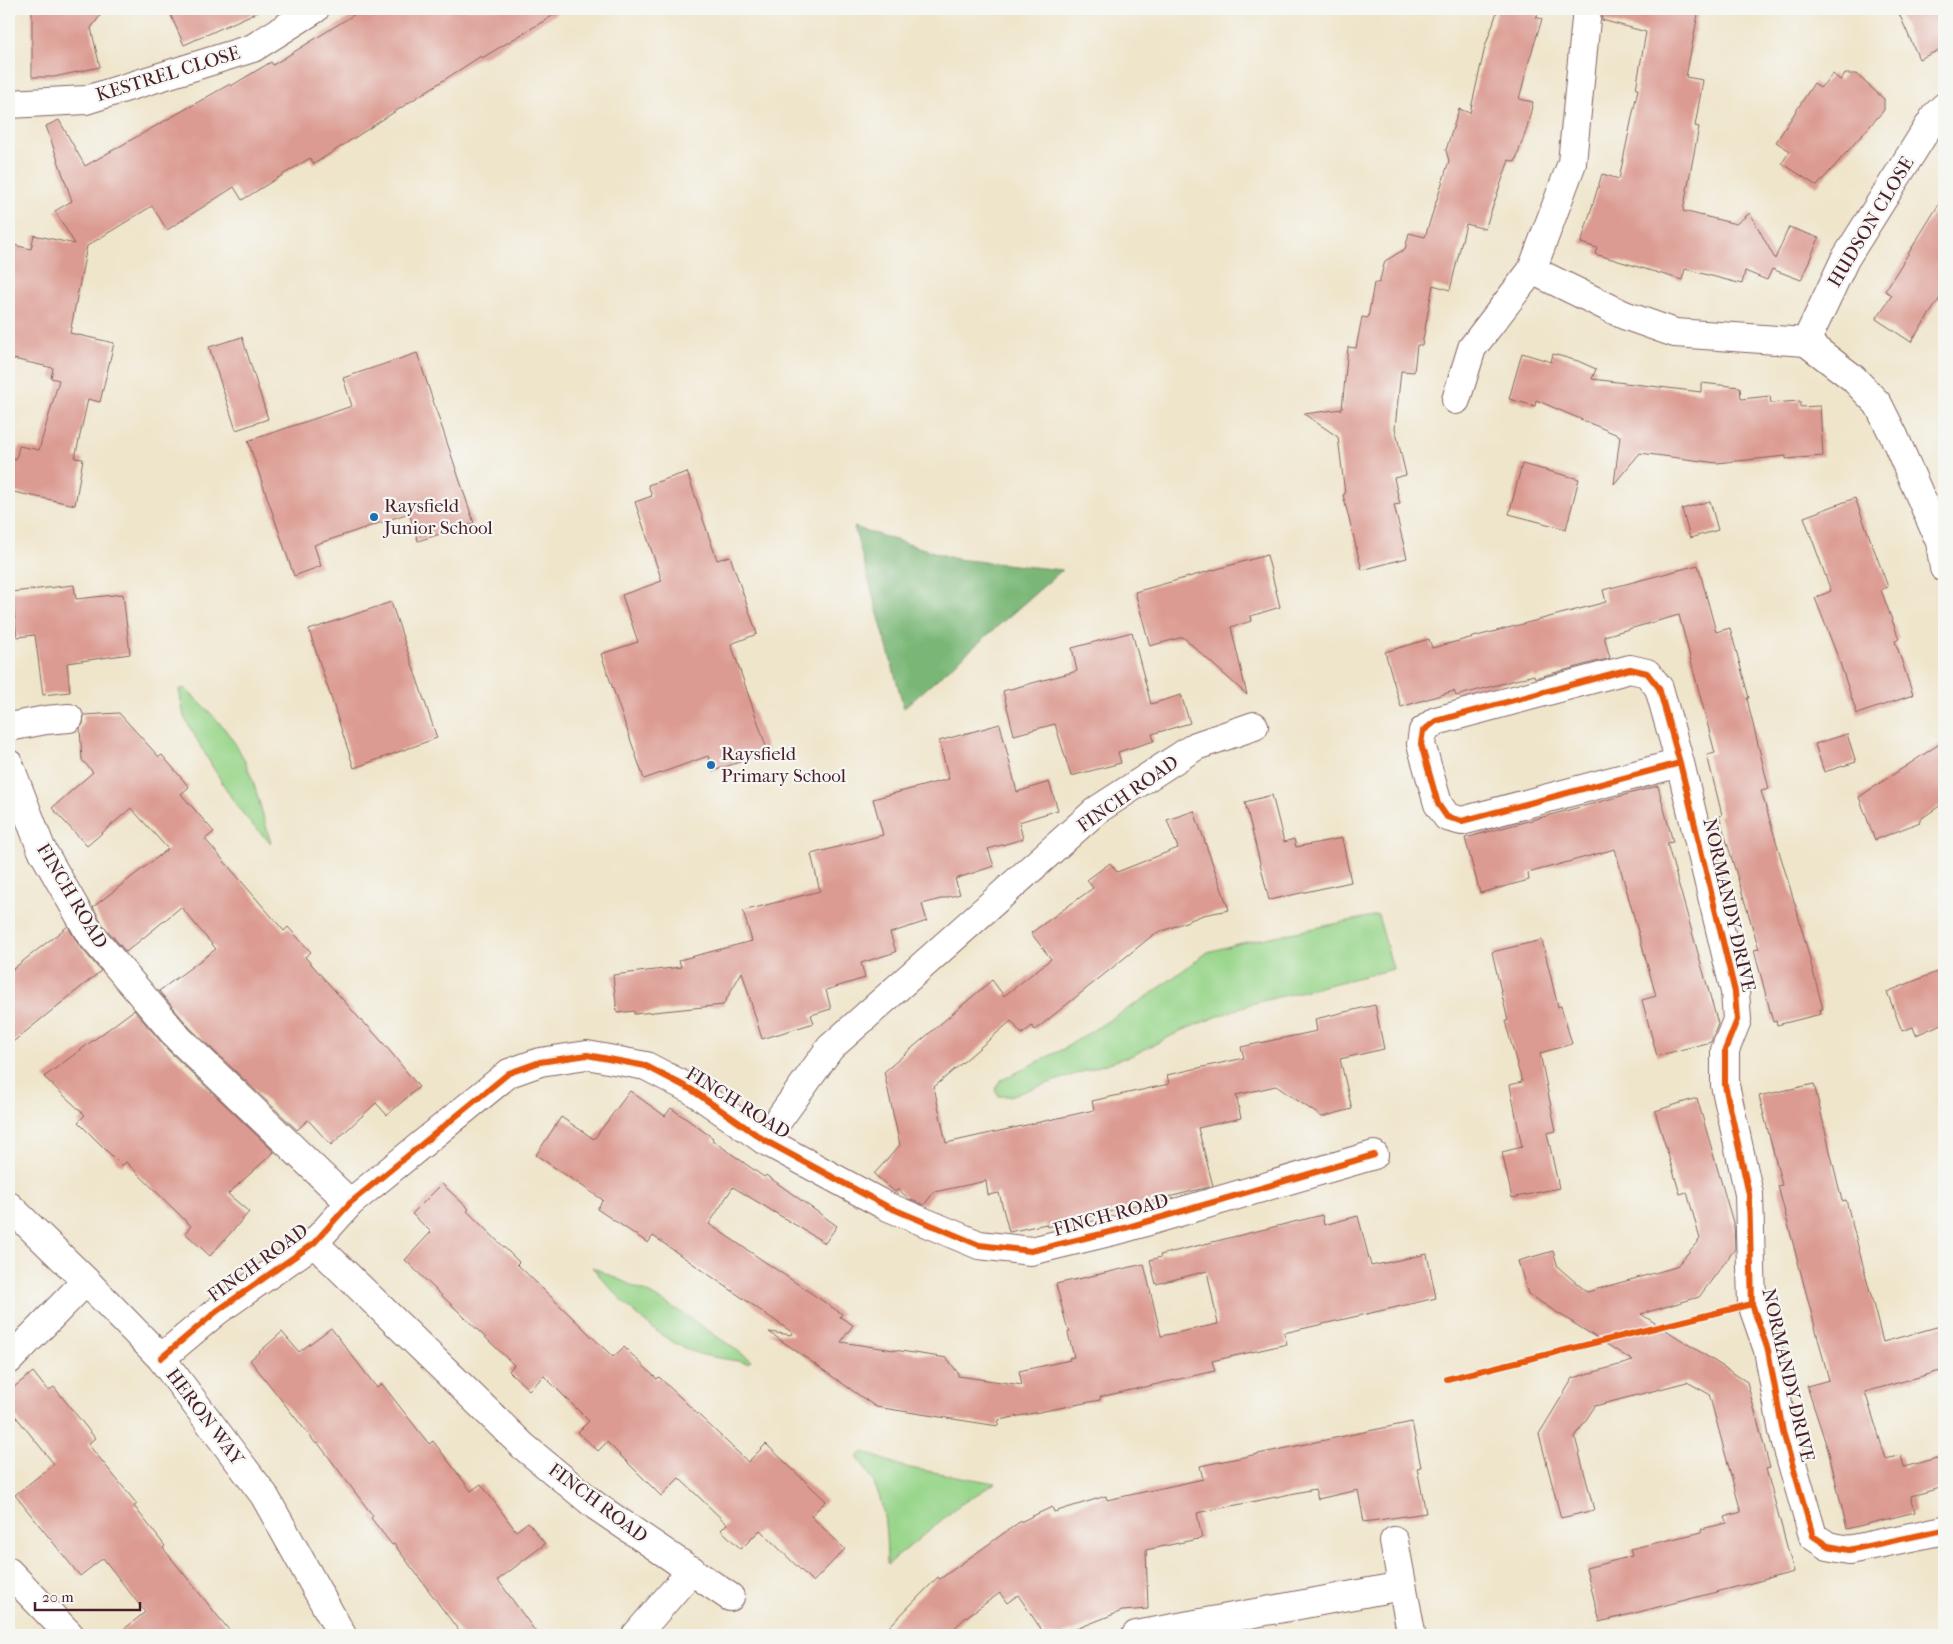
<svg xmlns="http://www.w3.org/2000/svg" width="1953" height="1644" font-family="'IM FELL French Canon',serif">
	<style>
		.green { fill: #99d68b; stroke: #727a5b }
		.forest { fill: #7ab777; stroke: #626b51 }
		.building { fill: #dc9b92 }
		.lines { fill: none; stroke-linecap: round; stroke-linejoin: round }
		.minor-casing { stroke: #846463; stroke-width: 30 }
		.tertiary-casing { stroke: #846463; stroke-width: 30 }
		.minor { stroke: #fff; stroke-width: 28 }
		.tertiary { stroke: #fff; stroke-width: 28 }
		.cycleway-casing { stroke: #f6f6f2; stroke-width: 9 }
		.cycleway { stroke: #e8590c; stroke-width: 6 }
		.poi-dot { fill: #1f6fb2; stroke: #f6f6f2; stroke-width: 2 }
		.labels { text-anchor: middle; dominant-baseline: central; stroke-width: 4.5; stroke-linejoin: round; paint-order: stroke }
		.street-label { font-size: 19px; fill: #4a1f2b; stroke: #f6f6f2 }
		.poi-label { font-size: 19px; fill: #4a1f2b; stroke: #f6f6f2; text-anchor: start }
	</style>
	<rect width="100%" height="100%" fill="#f6f6f2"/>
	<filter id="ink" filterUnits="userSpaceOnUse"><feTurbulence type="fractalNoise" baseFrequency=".02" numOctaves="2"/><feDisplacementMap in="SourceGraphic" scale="10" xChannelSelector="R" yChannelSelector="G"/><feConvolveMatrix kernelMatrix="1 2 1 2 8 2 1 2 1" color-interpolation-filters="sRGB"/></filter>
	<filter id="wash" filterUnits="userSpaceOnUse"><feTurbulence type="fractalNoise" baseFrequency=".0096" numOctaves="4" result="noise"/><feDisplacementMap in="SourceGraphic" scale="20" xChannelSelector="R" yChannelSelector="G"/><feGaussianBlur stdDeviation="1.12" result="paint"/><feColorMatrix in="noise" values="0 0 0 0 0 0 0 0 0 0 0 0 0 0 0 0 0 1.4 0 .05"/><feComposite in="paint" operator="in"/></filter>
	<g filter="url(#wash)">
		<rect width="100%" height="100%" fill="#efe5cb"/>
		<g class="green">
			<path d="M184,688c19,17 39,36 52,57 18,28 25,66 35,98l-17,-16 -18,-22 -24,-39 -28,-49 -5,-27z"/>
			<path d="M1378,915l15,54 -143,35 -65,25 -52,26 -123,41h-11l-4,-7 5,-8 63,-32 85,-53 60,-44 29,-8z"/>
			<path d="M592,1267l54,25 38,22 67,46 -3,3c-18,-4 -40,-5 -57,-12 -42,-18 -70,-51 -99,-84z"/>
			<path d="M863,1452l41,15 91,16 -34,21 -74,61c-1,-44 -1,-72 -30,-108z"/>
		</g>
		<path class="forest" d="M854,527l102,32 106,11 -158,138z"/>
		<g id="blocks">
			<g class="building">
				<path d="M32,9h73l-14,19 9,39 -46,10h-22z"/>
				<path d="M168,9h96l-80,36z"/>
				<path d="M363,9h201l-82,49 -1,-2 -167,108 -4,-6 -68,42 -8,-13 -67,43 -15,-24 -65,40 -17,87 44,10 -14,59 -12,-3 -13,59 8,1 -8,46 -66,-14v-33l7,2 3,-14 20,4 20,-70 -8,-2 2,-10 -44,-10v-114l22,5 3,-14 41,9 -20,-33 17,-10 -26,-75 13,-6 26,46 145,-82 1,2 40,-24 2,3z"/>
				<path d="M1498,9h43l-5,8 6,2 -13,42 -10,38 14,3 -6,26 -12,34 -6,-2 -24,69 -19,-5 -16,66 -17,-5 -11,60h-5l-3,27 -13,-1 -6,57 11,47 -12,3 6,26 -6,1 13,53 -45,12 -19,-75 2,-1 -7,-57 -34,-23 38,-5 6,-62 8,1 6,-31 6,1 6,-35h5l6,-22 20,-12 4,-16 16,4 24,-76 -3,-11 13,-41 11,4 15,-66z"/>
				<path d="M1602,9h97l-13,68 17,3 -8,46 4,1 -16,84 53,13 14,-11 25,46 14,-32 30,11 -18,42 -29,-11 -5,11 -22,-9 -3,13 -57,-15 -3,11 -87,-26 2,-6 -16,-5 21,-69 17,5 19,-90h-2l10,-57 -44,-12z"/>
				<path d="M1897,9h47v39l-25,11z"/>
				<path d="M1833,74l7,6 5,-6h11l28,25v11l-67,76 -35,-23 8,-12 -14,-9 38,-59 6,5z"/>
				<path d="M1944,196v96l-33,50 -35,-23 16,-24 -7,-4z"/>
				<path d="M242,337l26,82 -32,11 -27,-83z"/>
				<path d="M417,353l57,170 -56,18 -9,-28 -95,32 7,21 -27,10 -46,-135 104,-35 -9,-28z"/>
				<path d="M1522,353l29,9 2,-8 25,7 18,8 -4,10 109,13v-9l39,4 1,12 29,-3 1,7 29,-2v6l20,-1 3,50 -37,3v-3l-69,7 -77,-10 -26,31 6,-48 -84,-36 -1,6 -26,-7z"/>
				<path d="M1522,464l57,15 -13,50 -57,-15z"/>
				<path d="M687,472l30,88 13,-4 27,78 -26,10 37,108 -55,19 -5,-15 -64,23 -43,-125 37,-12 -16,-47 40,-14 -27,-79 17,-6 -4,-11z"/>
				<path d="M1855,498l33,89 -7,3 18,49 -4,2 18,54 -56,19 -18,-54 -24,-62 16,-7 -27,-74z"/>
				<path d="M1710,501l8,29 -28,8 -8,-29z"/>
				<path d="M1267,555l13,52 -29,9 1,5 -21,6 16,68 -64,-58 -33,9 -15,-54z"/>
				<path d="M1698,565l18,67 14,-4 19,70h-2l3,14 19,77 -8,2 36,120 26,98h-3l1,5 -44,11 -1,-4 -3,1 -19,-72 5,-1 -40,-133 3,-1 -15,-60 8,-2 -36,-138 -75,21 6,22 -75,20 -1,-3 -78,21 -2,-5 -53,16 -16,-55 44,-13 3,9 174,-46 -3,-12z"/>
				<path d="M74,585l2,14 47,-5 7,60 -63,9 3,29 -27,3 -8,-60 -18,2 -5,-45z"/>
				<path d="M391,602l46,136 -83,30 -45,-138z"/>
				<path d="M1132,632l19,72 30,-9 9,28 -38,11 2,7 -36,11 3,11 -50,13 -16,-52 -41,11 -11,-44 74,-20 -5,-23z"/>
				<path d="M119,713l40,44 3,-2 27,32 -8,7 33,38 -9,7 79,92 4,-4 23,25 -6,5 61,69 1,-1 22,25 30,37 -32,28 -11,-12 -45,42 -23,-25 -11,10 -107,-102 -31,-37 57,-42 -35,-42 -55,45 -23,-27 -10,-18 75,-58 -37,-41 -44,38 -35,-38 41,-36 -11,-12 -2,-32 3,-4 1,-9z"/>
				<path d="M1000,724l17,68 32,-10 9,28 -39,12 4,17 -35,10 6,17 -39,13 5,15 -38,10 5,17 -37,12 6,19 -35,11 4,15 -39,12 5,19 -20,6 3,8 -52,16 -20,-67 -19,33 -89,9v-3l-17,2 -4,-38 68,-8 -2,-7 73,-19 -9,-30 77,-20 -9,-37 72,-19 -10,-36 76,-20 -10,-38z"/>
				<path d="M1847,734l9,28 -32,10 -9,-28z"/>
				<path d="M1944,741v62l-25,17 1,2 -45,18 -16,-43z"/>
				<path d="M1658,786l15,56 -6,1 51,181 -7,18 -54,14 -15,-56 14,-4 -41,-147 -87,24 1,7 -49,13 -15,-55z"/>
				<path d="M1272,795l12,47 10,-3 2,8 46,-9 9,44 -82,18 -24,-98z"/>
				<path d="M1194,811l35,99 -26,5 -50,20 -118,95 -3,-4 -10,8 -11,-13 -77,66 12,56 148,-33 -2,-9 77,-17 -2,-9 77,-17 -3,-11 76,-16 -2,-12 60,-14 9,44 -44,10 12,50 -30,8 -46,-31 -40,9 5,23 -43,10 15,58 -166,41 -1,-3 -37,8 -10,-39 -11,2 -2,-14 -52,11 -10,13 -15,-6 -11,-10 -3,3 -21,-18 26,-29 -16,-73 108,-92 12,16 47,-37 -20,-26 62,-45 -6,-8 23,-17 7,9 61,-24 -11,-28z"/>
				<path d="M68,926l10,18 23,27 -92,74v-73z"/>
				<path d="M1542,940l16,67 3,-1 11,38 -32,9 16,78 -9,2 12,55 -47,10 -10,-46 20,-5 -12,-62 12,-3 -17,-61h3l-16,-69z"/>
				<path d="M1944,969v54l-28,12 -3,-8 -11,4 -15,-39z"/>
				<path d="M134,1010l34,40 106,102 -46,42 21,18 -39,44 -25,-23 6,-7 -65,-64 -4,4 -44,-44 7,-7 -41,-38z"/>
				<path d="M1814,1084l28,117 4,-1 37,142 61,-17v45l-79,22 21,67 15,-4 3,12 40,-11v31l-33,9 4,16 -68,17 -18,-76 -22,-67 22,-6 -51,-194 4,-1 -23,-89z"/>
				<path d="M630,1091l35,25 6,-8 42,30 -1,2 52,37 2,-2 71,51 -12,17 -92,-56 -24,37 133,90 -2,3 13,8 -12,17 106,16 11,15v3l64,9 -3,-14 51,-11 -1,-2 5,-1 -6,-24 2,-3 -3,-3 -11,-43 88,-20 17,72 57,-12 -11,-53 -51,13 -6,-24 11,-3 -1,-2 162,-40 2,10 34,-9 13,50 56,-12 9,44 -152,35 3,11 -75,17 3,10 -115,26v3l-101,20 -1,6 -122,-19 -107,-75 23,3 1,-2 -140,-97 -5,7 -51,-34 6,-9 -67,-45 25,-38 33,22z"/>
				<path d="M1697,1098l37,128 1,23 -36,48 -58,17 106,68 23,86 -4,1 28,103 -194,50 -14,-54 46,-12 -2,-7 72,-17 -1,-3 26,-6 -2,-6 16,-5 -32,-118 -22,-12 -92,24 -20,31 19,73 -33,8 -22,-84 34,-56 60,-17 -105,-67 -10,-33 35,-10 5,16 29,25 89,-25 24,-28 -13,-47 -7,2 -25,-83z"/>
				<path d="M442,1184l27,25 -2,2 52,51 -2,2 96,93 11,-10 33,32 2,-2 89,85 18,-18 60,57 -15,15 34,33 -32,33 -53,-52 -19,19 -20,-19 6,-6 -48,-46 -18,18 -54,-54 -9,9 -20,-19 11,-11 -45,-45 -15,14 -20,-19 5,-6 -109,-105 26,-28 -19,-18z"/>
				<path d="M331,1328l46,60 5,-4 47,60 4,-3 38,50 10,-7 35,47 12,-9 17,22 -47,36 40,55h-76l-68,-91 -2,1 -21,-27 2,-2 -55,-73 -2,1 -66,-84 32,-28 17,20z"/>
				<path d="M33,1372l15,19 6,-4 41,51 -7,6 49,60 -3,2 31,40 -2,2 70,87h-116l28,-23 -42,-54 -23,18 -65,-81 39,-31 -45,-56v-17z"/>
				<path d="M1412,1422l9,45 -4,1 9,45 -62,9 -6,-32 -40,9 -3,-10 -118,24 5,25 -56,12 2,59 -26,2 -61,24h-16l-27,-40 -11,8 -7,-10 -34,24 -19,18h-66l57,-58 2,2 78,-56 34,-16 2,5 52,-16 1,4 96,-21 -3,-13z"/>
			</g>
		</g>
	</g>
	<g filter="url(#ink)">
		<use href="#blocks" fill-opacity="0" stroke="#846463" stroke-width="1"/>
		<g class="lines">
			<g class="minor-casing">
				<g id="minor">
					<path d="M9,104l77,-4 167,-52 62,-39"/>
					<path d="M1532,270l92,45 51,18 131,9 47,36 25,26 16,32 46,106 4,26"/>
					<path d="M1806,342l39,-83 90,-143 9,-9"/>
					<path d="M1456,400l16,-52 60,-78 40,-107 15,-154"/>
					<path d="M9,727l37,-7 23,-2"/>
					<path d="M1680,763l-218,58 -15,-4 -9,-13 -17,-60 2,-13 13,-10 194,-52 17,4 12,15 21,75 55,229 2,28 -12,30v35l24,109 3,110 16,46 15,82 30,104 15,10 21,4 95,-20"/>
					<path d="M9,764l32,84 49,86 89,105 171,164"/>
					<path d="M764,1140l66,-92 267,-238 99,-64 58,-20"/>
					<path d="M314,1243l209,203 73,60 134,91"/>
					<path d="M161,1358l56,-47 97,-68 36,-40 159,-130 31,-11 47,-7 59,11 46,24 72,50 122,66 93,39 52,6 87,-21 256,-75"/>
					<path d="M9,1360l77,-79"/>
					<path d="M1394,1541l17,91"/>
					<path d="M9,1572l61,63"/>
					<path d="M636,1635l56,-65"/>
					<path d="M1136,1635l266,-49"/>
				</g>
			</g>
			<g class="tertiary-casing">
				<path id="tertiary" d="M9,1206l77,75 75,77 103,137 78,140"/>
			</g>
			<use href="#minor" class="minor"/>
			<use href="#tertiary" class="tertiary"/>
			<g class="cycleway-casing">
				<g id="cycleway">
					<path d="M1680,763l-218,58 -15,-4 -9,-13 -17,-60 2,-13 13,-10 194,-52 17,4 12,15 21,75 55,229 2,28 -12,30v35l24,109 3,110 16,46 15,82 30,104 15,10 21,4 95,-20"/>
					<path d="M161,1358l56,-47 97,-68 36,-40 159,-130 31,-11 47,-7 59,11 46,24 72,50 122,66 93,39 52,6 87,-21 256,-75"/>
					<path d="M1447,1379l305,-75"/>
				</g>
			</g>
			<use href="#cycleway" class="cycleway"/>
		</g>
	</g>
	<g class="poi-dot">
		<circle cx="374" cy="517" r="5"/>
		<circle cx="711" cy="765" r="5"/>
	</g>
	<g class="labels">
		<g class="street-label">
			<text transform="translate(168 74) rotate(-17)">KESTREL CLOSE</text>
			<text transform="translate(1871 222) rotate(-59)">HUDSON CLOSE</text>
			<text transform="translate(1128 794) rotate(-35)">FINCH ROAD</text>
			<text transform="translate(72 896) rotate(59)">FINCH ROAD</text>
			<text transform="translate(1729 905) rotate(77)">NORMANDY DRIVE</text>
			<text transform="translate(738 1103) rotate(32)">FINCH ROAD</text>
			<text transform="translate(1111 1215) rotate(-15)">FINCH ROAD</text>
			<text transform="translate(258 1263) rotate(-36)">FINCH ROAD</text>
			<text transform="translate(1788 1375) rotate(77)">NORMANDY DRIVE</text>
			<text transform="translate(205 1417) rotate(53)">HERON WAY</text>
			<text transform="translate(598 1503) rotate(37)">FINCH ROAD</text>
		</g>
		<g class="poi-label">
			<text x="384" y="506">Raysfield<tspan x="384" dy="22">Junior School</tspan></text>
			<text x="721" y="754">Raysfield<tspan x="721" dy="22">Primary School</tspan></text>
		</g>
	</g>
	<rect width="1953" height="1644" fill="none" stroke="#f6f6f2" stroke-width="30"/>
	<path d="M35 1602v8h105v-8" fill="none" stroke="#4a1f2b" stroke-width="2.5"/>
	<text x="42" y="1602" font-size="15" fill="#4a1f2b" stroke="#f6f6f2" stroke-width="4" paint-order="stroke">20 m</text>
</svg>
